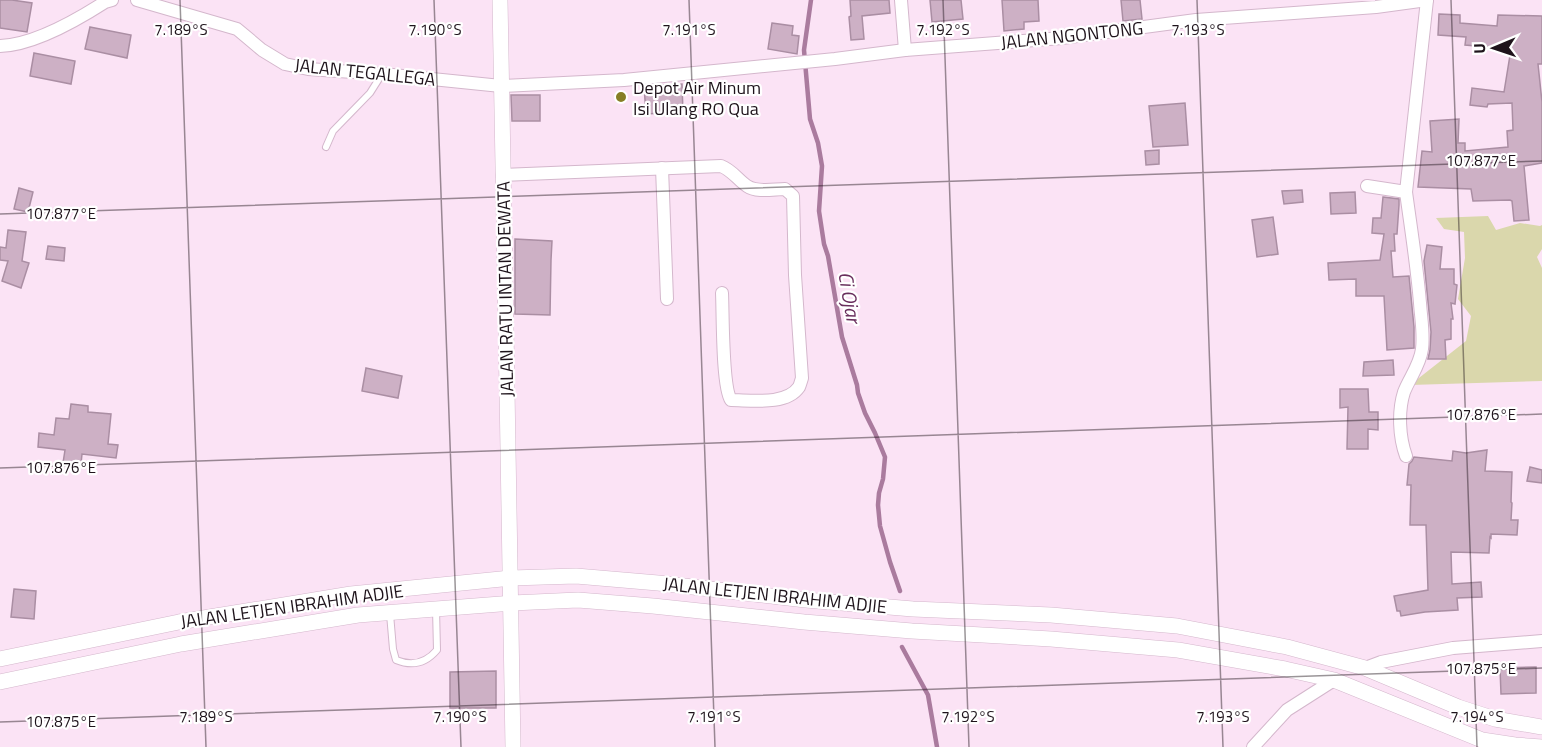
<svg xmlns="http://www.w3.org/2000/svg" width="1542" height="747" font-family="'Titillium Web',sans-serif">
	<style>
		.green { fill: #dad7ac }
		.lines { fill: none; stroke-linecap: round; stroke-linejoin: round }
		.stream { stroke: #aa7b9e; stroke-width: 4.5 }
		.building { fill: #cdb0c5; stroke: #aa8ea3; stroke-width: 1.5 }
		.service-casing { stroke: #d4b7cc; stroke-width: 8 }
		.minor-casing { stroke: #d4b7cc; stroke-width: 14 }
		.tertiary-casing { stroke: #d4b7cc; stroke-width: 16 }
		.service { stroke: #fff; stroke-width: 6 }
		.minor { stroke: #fff; stroke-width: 12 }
		.tertiary { stroke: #fff; stroke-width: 15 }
		.ticks { fill: none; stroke: #1e131b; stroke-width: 1.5; stroke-opacity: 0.45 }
		.poi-dot { fill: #867e25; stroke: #fff; stroke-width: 2 }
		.labels { text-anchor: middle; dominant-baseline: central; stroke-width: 4.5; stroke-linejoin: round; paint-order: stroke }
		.street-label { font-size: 18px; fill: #1e131b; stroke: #fff }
		.poi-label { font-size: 18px; fill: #1e131b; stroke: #fff; text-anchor: start }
		.water-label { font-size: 20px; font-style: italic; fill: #692e5d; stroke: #fff }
		.ticks-label { font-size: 15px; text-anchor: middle; fill: #1e131b; stroke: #fff; stroke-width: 4.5; stroke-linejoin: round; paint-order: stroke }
	</style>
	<rect width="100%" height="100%" fill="#fbe3f5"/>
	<path class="green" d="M1488,216l8,14 24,-7 20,3 2,-1v24l-5,8 5,11v113l-132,4 56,-44 5,-25 -13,-17 7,-41 -1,-26 -20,-3 -8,-11z"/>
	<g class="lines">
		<g class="stream">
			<path d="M811,0l-7,50 6,69 8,24 4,23 -3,45 5,33 4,12 14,81 15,48 1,8 7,20 10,20 10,24 -2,22 -4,14 -1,12 2,21 10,36 10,29"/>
			<path d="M902,647l26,48 9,52"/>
		</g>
	</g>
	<g class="building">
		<path d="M0,0h12l20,3 -5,29 -27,-4z"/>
		<path d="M850,0h39l1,13 -28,3 2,23 -13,1 -2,-23 2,-1z"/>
		<path d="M930,0h31l2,19 -31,3z"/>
		<path d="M1002,0h36l1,21 -15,1v7l-20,2z"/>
		<path d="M1121,0h19l2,19 -19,2z"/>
		<path d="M1439,14l21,1v8l37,3 1,-11 44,1v48h-4l4,38v61l-18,3 5,54 -15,1 -2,-20 -2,-1 -37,1 -2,-12 -53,-2 4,-36 10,1 -2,-31 29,-2 -1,24h7v8l43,-4 -1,-16 6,-1 -1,-27 -24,1 -1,3 -17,-2 2,-17 32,4 7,-43 -46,-4 1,-8 -28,-2z"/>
		<path d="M772,23l21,3 -1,9 7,1 -2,18 -29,-5z"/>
		<path d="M90,27l41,8 -4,23 -42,-9z"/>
		<path d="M34,53l41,8 -4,23 -41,-8z"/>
		<path d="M682,84l1,28 -37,2 -2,-28z"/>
		<path d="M511,95h29v26h-28z"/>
		<path d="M1185,103l3,42 -35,2 -4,-41z"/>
		<path d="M1159,150v14l-13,1 -1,-14z"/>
		<path d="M19,188l14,4 -5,20 -14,-3z"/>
		<path d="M1302,190l1,12 -19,2 -2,-13z"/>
		<path d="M1355,192l1,21 -25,1 -1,-21z"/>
		<path d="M1383,197l16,2v6l-2,29h-3l1,17h-4l2,26 16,-1 5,51v21l-27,2 -3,-54h-28v-17l-27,1 -1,-17 52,-3 4,-26 -12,-1 1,-15h8z"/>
		<path d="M1273,217l5,37 -21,3 -5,-37z"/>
		<path d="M8,230l18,2 -4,29 7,2 -8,25 -19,-7 6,-20 -8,-1v-13l6,1z"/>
		<path d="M515,239l37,2 -1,19 -1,55 -35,-1z"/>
		<path d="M1427,245l15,2 -2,22h14v15l3,1 -2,19 -4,-1 2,16h-2v20l-6,1 1,19h-18l2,-9 1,-18 -7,-71z"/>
		<path d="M48,246l17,2 -1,13 -18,-2z"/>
		<path d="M1393,360l1,15 -31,1 1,-14z"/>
		<path d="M366,368l36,8 -4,22 -36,-7z"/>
		<path d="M1340,389h28l1,23h9v18l-10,-1v20h-21l1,-42 -8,1z"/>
		<path d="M71,404l17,2v6l23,2 -3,30 10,1 -2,13 -34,-4 -1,10 -18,-1 2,-13 -27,-3 1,-14 15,2 2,-17 13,1z"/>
		<path d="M1487,450l-2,21 27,1 -1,30 1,1 -1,17h7l-1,15 -26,-1v4l-1,-1 -1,16 -38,-1 1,32 29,-2 1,15 -25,1 1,12 -33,2 -24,4 -1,-5h-3l-3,-15 34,-6 -2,-65h-16l1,-40h-4l2,-21 3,-3 2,-4 38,4 1,-10 13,2z"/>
		<path d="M1530,467l12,3v13l-15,-2z"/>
		<path d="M14,589l22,2 -2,28 -23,-2z"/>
		<path d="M1536,667v26l-35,1 -1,-26z"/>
		<path d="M496,671v37h-46v-36z"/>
	</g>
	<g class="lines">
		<g class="service-casing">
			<g id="service">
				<path d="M326,147l7,-16 37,-38 12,-19"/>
				<path d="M390,614l3,35 3,11c17,7 30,3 41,-10l-1,-41"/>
			</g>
		</g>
		<g class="minor-casing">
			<g id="minor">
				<path d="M137,0l100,29 25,21 23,14 23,5 75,5 118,12 123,-6 211,-21 70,-9 157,-12 134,-18 180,-13 51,-7"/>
				<path d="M901,0l4,50"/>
				<path d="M0,46c34,-1 77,-26 105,-44l7,-2"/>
				<path d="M662,168l5,131"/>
				<path d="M502,175l219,-9c11,4 17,14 26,20 10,7 27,3 38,3l8,7 2,79 7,103c-1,3 -2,7 -3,9 -13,19 -49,13 -68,13 -9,-13 -8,-87 -9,-107"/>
				<path d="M1367,186l39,6 21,-192"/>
				<path d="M1406,192c5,37 11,74 14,111 1,15 4,31 2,46 -2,16 -12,28 -18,43 -6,19 -5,45 2,64"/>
				<path d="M1365,668l16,-6 72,-14 89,-7"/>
				<path d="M1253,747l34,-37 47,-30"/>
			</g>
		</g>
		<g class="tertiary-casing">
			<g id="tertiary">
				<path d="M500,0c3,249 11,498 13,747"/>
				<path d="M0,659l179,-37 172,-28 160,-16 65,-2 82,7 148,17 107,9 138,6 126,11 110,21 78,21 93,39 37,12 47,8"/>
				<path d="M0,682l181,-38 177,-29 154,-12 66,-3 75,6 151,16 108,9 139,8 127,11 107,19 49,11 148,60 33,5 27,2"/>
			</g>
		</g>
		<use href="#service" class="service"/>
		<use href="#minor" class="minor"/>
		<use href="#tertiary" class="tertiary"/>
	</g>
	<path class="ticks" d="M180,0l26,747M434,0l27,747M689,0l26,747M943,0l26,747M1197,0l26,747M1451,0l26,747M0,214l1542,-53M0,468l1542,-54M0,722l1542,-54"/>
	<circle class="poi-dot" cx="621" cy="97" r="6"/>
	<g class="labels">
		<g class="street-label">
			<text transform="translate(1072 35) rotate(-6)">JALAN NGONTONG</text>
			<text transform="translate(365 72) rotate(6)">JALAN TEGALLEGA</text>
			<text transform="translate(505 289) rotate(-91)">JALAN RATU INTAN DEWATA</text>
			<text transform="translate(775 595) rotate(6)">JALAN LETJEN IBRAHIM ADJIE</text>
			<text transform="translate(292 606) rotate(-8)">JALAN LETJEN IBRAHIM ADJIE</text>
		</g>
		<g class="poi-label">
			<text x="633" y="87">Depot Air Minum<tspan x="633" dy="21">Isi Ulang RO Qua</tspan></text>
		</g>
		<g class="water-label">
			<text transform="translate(850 297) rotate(80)">Ci Ojar</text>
		</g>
	</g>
	<g class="ticks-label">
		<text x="181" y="35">7.189°S</text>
		<text x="435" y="35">7.190°S</text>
		<text x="689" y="35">7.191°S</text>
		<text x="943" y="35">7.192°S</text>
		<text x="1198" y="35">7.193°S</text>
		<text x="1481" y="166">107.877°E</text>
		<text x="61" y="219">107.877°E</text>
		<text x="1481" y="420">107.876°E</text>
		<text x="61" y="473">107.876°E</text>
		<text x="1481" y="674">107.875°E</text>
		<text x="206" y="722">7.189°S</text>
		<text x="460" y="722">7.190°S</text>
		<text x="714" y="722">7.191°S</text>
		<text x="968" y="722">7.192°S</text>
		<text x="1223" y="722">7.193°S</text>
		<text x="1477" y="722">7.194°S</text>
		<text x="61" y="727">107.875°E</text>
	</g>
	<g transform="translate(1494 48) rotate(268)" stroke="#ffffff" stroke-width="4.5" paint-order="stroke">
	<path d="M0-4.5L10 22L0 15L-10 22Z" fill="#1e131b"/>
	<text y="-9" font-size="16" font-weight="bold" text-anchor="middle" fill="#1e131b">U</text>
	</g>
</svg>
